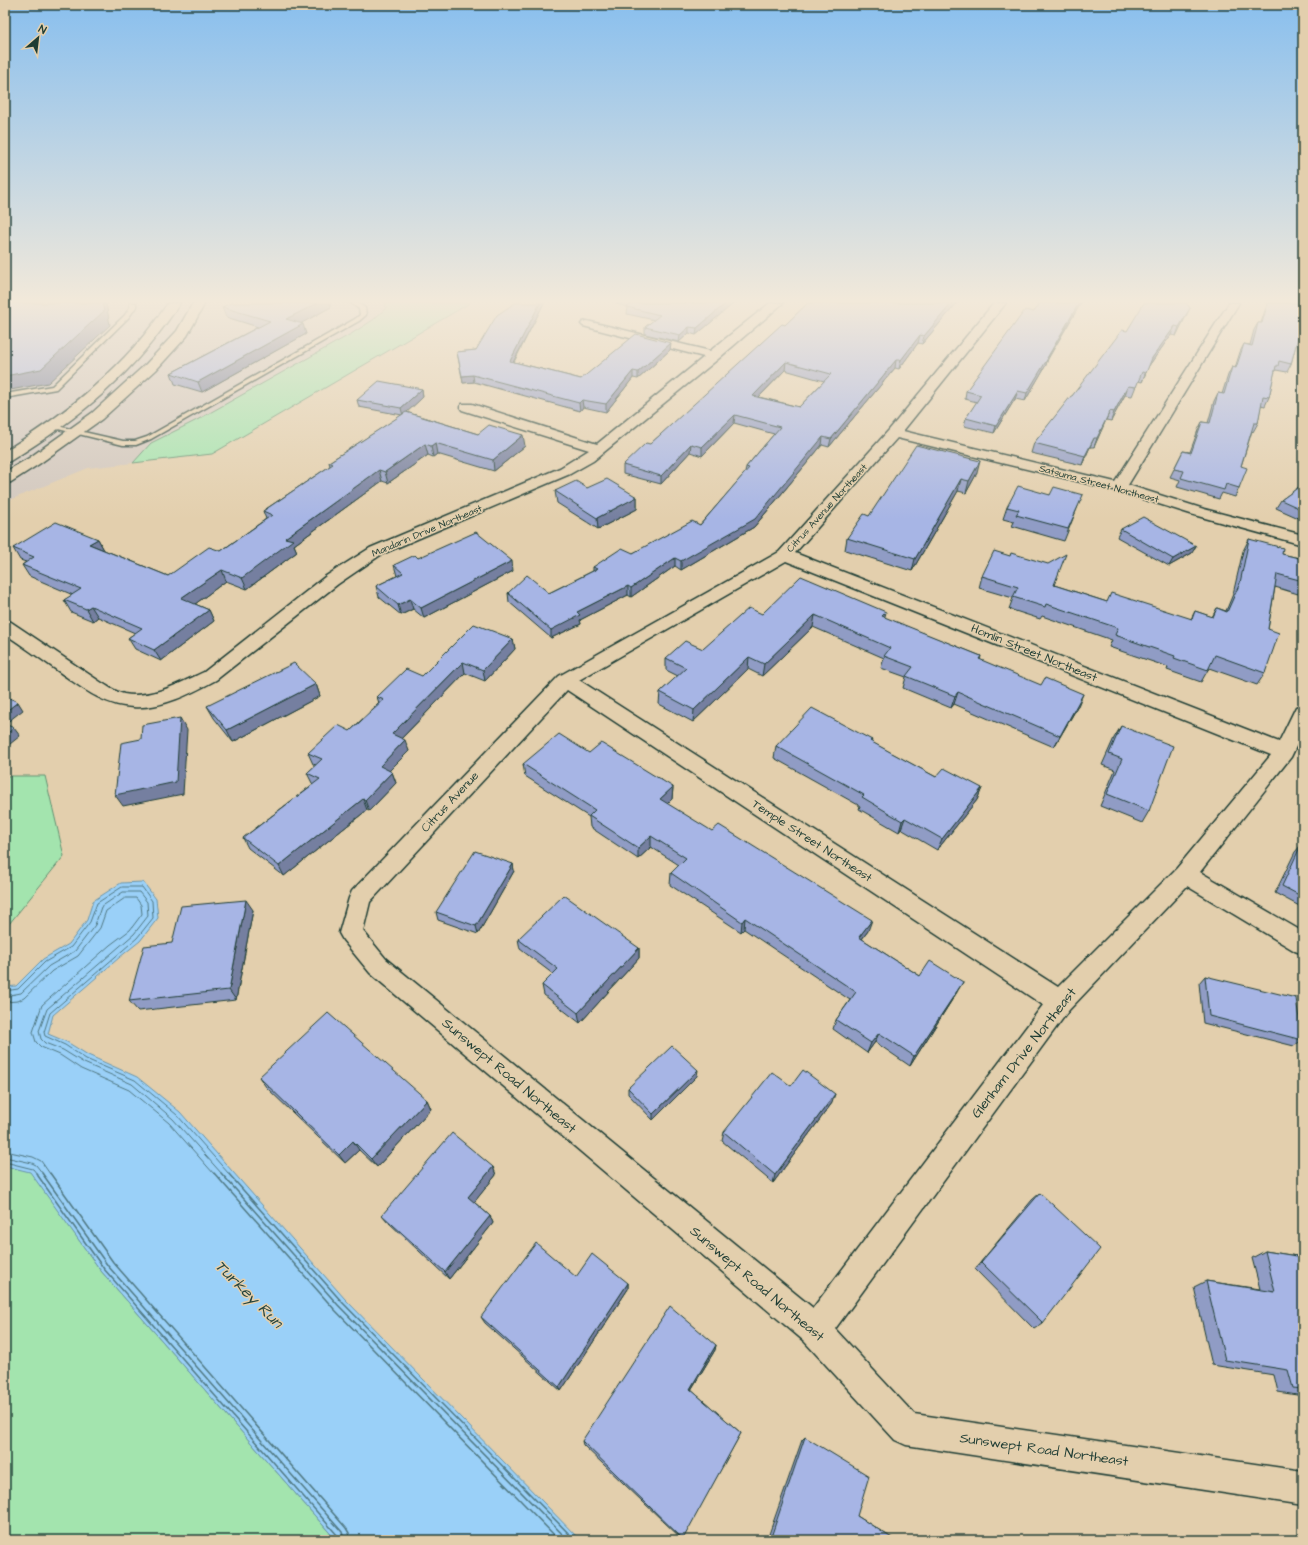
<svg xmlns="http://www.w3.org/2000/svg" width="1308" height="1545" font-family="'Architects Daughter',sans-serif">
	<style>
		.built { fill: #d1c7be }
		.green { fill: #a3e4ae; stroke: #619071 }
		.water { fill: #9ad0f8; stroke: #6995aa }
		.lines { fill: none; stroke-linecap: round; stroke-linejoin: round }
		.shore-far1 { stroke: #507882; stroke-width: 1 }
		.shore { stroke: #507882; stroke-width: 1.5 }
		.service-casing { stroke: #1f3d34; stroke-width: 3 }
		.minor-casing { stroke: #1f3d34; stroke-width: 3 }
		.tertiary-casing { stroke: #1f3d34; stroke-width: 3 }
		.service { fill: #e3cfad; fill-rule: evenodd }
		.minor { fill: #e3cfad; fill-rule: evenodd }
		.tertiary { fill: #e3cfad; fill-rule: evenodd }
		.wall { fill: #909cc5; stroke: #1f3d34; fill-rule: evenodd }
		.shaded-wall { fill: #757fa0; stroke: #1f3d34 }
		.building { fill: #a7b5e5; stroke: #1f3d34; fill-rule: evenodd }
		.labels { text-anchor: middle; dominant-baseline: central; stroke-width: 3; stroke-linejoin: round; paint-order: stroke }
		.far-street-label { font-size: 10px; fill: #1f3d34; stroke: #e3cfad }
		.street-label { font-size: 12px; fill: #1f3d34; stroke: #e3cfad }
		.near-street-label { font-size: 14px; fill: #1f3d34; stroke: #e3cfad }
		.near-water-label { font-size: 16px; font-style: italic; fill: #25443e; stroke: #e3cfad }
	</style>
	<rect width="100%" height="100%" fill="#e3cfad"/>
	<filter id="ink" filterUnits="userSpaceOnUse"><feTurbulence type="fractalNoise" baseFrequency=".025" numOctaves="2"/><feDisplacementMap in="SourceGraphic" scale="8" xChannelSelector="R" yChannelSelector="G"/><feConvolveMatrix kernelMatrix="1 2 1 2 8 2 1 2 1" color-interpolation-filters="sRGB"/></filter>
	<g filter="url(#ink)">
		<g class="built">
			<path d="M5,303h162l-21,30 -24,28 -56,51 -61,40z"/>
			<path d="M182,303h10l-18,30 -30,34 -55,48 -62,44 -22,14v-9l76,-50 57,-53 24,-29z"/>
			<path d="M207,303h178l1,5 -13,12 -22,14 -154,86 -46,23 -18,20 -45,5 -83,34v-17l37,-23 63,-45 55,-50 31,-35z"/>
		</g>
		<g class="green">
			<path d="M385,303h85l-258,151 -79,9 18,-20 46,-23 154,-86 22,-14 13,-12z"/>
			<path d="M5,776h40l19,80 -59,73z"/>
			<path d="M5,1166l25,5 71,100 235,269h-331z"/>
		</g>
		<path class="water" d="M143,882l13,17 2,19 -18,23 -20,16 -67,58 -5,19 19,8 21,13 49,22 43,35 165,187 235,241h-244l-235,-269 -71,-99 -25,-6v-179l11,-1 27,-27 26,-15 18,-24 6,-19 28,-18z"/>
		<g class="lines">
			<g class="shore-far1">
				<path d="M5,991l13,-2 27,-27 26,-15 19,-25 7,-19 25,-16h20l10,14 1,17 -16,20 -87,75 -6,19 1,4 20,9 21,14 49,21 42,35 52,59"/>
				<path d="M5,996l16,-3 28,-27 26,-15 20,-26 6,-18 22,-15h16l8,10 1,14 -14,18 -87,75 -8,22 2,8 4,4 18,7 21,13 48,21 41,35 49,55"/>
				<path d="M5,1002l13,-1 6,-3 28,-27 26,-15 22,-28 6,-17 19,-13h11l5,7 1,9 -12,16 -20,15 -68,60 -9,27 3,10 5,5 19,8 21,14 48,21 40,33 45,51"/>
				<path d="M5,1151l28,6 8,4 9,13"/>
				<path d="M5,1157l27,6 4,2 7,9"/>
				<path d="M5,1162l28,7 4,5"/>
			</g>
			<g class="shore">
				<path d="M36,1173l68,96 234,267 1,4"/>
				<path d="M42,1173l66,93 234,266 2,8"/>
				<path d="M50,1173l63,89 233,266 3,5 1,7"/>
				<path d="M214,1173l120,136 225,231"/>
				<path d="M221,1173l117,132 230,235"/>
				<path d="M228,1173l114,129 233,238"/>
			</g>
			<g class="service-casing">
				<g id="service">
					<path d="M130,303h6v4l-7,10 -73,72 -51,9v-4l47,-8 73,-71 5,-8z"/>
					<path d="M351,303h7l7,5 1,7 -7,6 -208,118 -15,6h-13l-73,-18 3,-2 70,16h12l12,-4 208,-118 5,-4 -1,-6z"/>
				</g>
			</g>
			<g class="minor-casing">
				<g id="minor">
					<path d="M770,303h13l-65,56 -125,102 -23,13 -188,80 -44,30 -122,96c-24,13 -54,29 -83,27 -29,-1 -52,-20 -75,-36 -18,-13 -35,-25 -53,-37v-14l6,2 88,59c8,5 16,11 25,13 28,5 56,-11 80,-22l122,-96 44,-28 190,-80 29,-18 -127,-40 -2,-3 2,-3h10l125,40 107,-87 -121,-31 -2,-2 2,-2 4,-1 123,30z"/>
					<path d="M994,303h12l-103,128 212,51 114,-179h10l-111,182 76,24 99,26v10l-109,-30 -80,-25 -217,-52 -102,115 484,189 17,-35 7,-2v27l-12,25 -91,115 103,60v22l-8,-3 -108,-65 -118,124 -234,319 79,85 389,57v34l-397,-60 -11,-5 -91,-99 -434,-368 -27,-33 -4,-7 10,-35 3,-7 207,-215 220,-124 110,-122zM786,561l485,194 -94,113 -119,119 -479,-307zM567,690l476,315 -230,303 -427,-349 -23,-28 7,-29z"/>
				</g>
			</g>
			<g class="tertiary-casing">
				<g id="tertiary">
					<path d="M168,303h12c-46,71 -99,114 -170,158l-5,2v-12c64,-39 121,-85 163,-148z"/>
					<path d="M193,303h12l-18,33 -31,34 -54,49 -63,45 -28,18 -6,2v-12l24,-14 63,-45 54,-49 31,-33z"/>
				</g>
			</g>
			<use href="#service" class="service"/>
			<use href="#minor" class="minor"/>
			<use href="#tertiary" class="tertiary"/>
		</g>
		<g class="wall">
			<path d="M544,303l-30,59 67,17 89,-29 -32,29 -5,-1 -27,34 -23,-5 -3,4 -106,-29 -11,1 -6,-31 19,-2z"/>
			<path d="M616,303h118l-38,32 -7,-2 -10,9 -34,-8v-7l9,-7 -27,-6 1,-7 -12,-3z"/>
			<path d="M808,303h149l-35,41 -4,-1 -19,26 -4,-1 -66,79 -7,-2 -68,82 -73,43 -6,-4 -44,31 -3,-2 -48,25 1,4 -30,14 -42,-36 -1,-9h41l44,-22v-4l40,-14 67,-28 45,-52 1,-6 28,-33 -40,-11 -32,33 -12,-4 -29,32 -38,-10v-9l27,-21 135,-119zM785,370l39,11 -25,26 -40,-10z"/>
			<path d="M1040,303h41l-33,56 -2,6 -21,36 -10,-2 -21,34 -30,-7 2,-8 11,-16 -12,-3 1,-8 68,-79z"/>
			<path d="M1268,303h35v23h-2l-10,38 -4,8 -11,-2 -2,4 -5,23 -4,9 -4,-1 -3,18 -5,9 -1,-1 -11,35 -2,22 -4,9 -13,-4 -3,6 -42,-12 3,-7 -10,-3 13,-26 7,1 8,-22 4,-8 6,1 6,-22 4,-8 4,1 6,-19 4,-8 3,1 5,-16 4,-8 6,1 4,-15 4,-7h3l4,-13z"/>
			<path d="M222,307h109l-30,16 5,11 -104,58 -27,-8 -4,-11 87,-46 -32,-10z"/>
			<path d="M1190,308l-14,28 -5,-1 -23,32 -6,15 -4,-1 -6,15 -7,-1 -14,26 -5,-1 -12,27h-4l-8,18 -51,-12 3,-10 38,-47 55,-65z"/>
			<path d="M422,389l1,8 -17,15 72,22 47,12 -31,25 -57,-17 -4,3 -5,-2 -40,28 -6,-2 -88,64 3,7 -50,37 -21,-8 -31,23 14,6 5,11 -53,40 -26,-12 -7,-11 7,-5 -37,-16 -5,4 -22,-9 -7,-12 9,-5 -44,-19 -7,-11 4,-3 -6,-2 -7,-12 85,-9 6,11 64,26 53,-25 45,-32 -3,-8 67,-45 -1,-4 73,-47 -43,-8 -2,-7z"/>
			<path d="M977,473l-11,20 -8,-2 -46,80 -67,-21 2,-12 22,-22z"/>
			<path d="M1303,484v36l-27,-12 5,-8z"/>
			<path d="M587,488l50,9v12l-39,20 -41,-26 -2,-12z"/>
			<path d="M1050,495l28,11 -14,35 -52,-15 2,-4 -11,-3 4,-12z"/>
			<path d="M1121,529l71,24 -23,13 -52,-29z"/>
			<path d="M1249,539l33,15 21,5v27l-5,8 -23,-7 -7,42 -3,44 -8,12 -48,-17 -8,14 -34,-12 1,-3 -59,-20 3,-7 -70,-24 -2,3 -31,-10 4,-11 -34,-10 3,-12 72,9 53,17 84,17 4,-8 17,6 5,-9 9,3 7,-17 10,-43z"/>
			<path d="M418,558l95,13 -89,47 -11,-9 -12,6 -22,-18 -3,-11 21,-10 -3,-11z"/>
			<path d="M762,614l123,4 96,38 -1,4 98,46 -24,41 -100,-43 -3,4 -48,-20 3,-11 -25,-9 3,-10 -71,-31 -51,49 -14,-7 -55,53 -34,-18 1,-12 18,-16 -12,-6v-12l37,-9z"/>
			<path d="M513,639l2,10 -30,32 -20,-8 -63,65 7,13 -20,20 3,1 4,11 -27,28 -2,-1 -83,66 -36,-28 -5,-10 70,-54 -1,-1 -5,-10 9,-8 -3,-1 -5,-11 42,-22 29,-28 -2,-6 45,-21z"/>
			<path d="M316,684l4,12 -87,46 -19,-24 -7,-12z"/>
			<path d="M1121,726l28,85 -7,12 -42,-17 15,-36 -13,-5 12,-27z"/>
			<path d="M872,740l-1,2 65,35 46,11 -5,12 -40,50 -36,-21 -2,3 -40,-23 1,-3 -86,-48 2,-12z"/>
			<path d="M589,753l84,34 -1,12 -5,5 201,127 -6,8 58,37 37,16 -47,74 -35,-24 -8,11 -34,-24 3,-9 14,-20 -106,-71 -3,3 -71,-47 1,-12 8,-8 -28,-18 -13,12 -48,-32 -1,-10 -64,-41 -2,-12z"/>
			<path d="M1301,845h2v63l-28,-15 20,-41z"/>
			<path d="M513,864l1,7 -36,63 -40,-14 -2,-8z"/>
			<path d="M253,910l-17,90 -98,11 -9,-10 43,-58z"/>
			<path d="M518,939l121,9v10l-59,65 -36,-28 -2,-10 11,-11 -33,-25z"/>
			<path d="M1205,976l97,64 -8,6 -91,-23 -4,-40z"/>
			<path d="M697,1076l-44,44 -25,-26v-6z"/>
			<path d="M259,1077l168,23 4,9 -54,58 -18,-17 -14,13 -79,-76z"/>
			<path d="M791,1086l41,17 -59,80 -51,-42 2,-9z"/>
			<path d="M493,1167l3,8 -22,27 16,14 3,7 -44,56 -61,-57 -6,-7z"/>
			<path d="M1040,1193l3,130 -9,6 -59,-60 57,-69z"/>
			<path d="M1265,1251l38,6v139l-25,-4 -4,-17 -62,-10 -18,-78 12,-6 54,8 -8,-31z"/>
			<path d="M576,1277l52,6v6l-67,102 -76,-68 -4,-6z"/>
			<path d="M716,1345l-1,5 -24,40 50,43 -59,106 -99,-94 -1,-4z"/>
			<path d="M805,1437l52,79 38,24h-128l35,-100z"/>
		</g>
		<g class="shaded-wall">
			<path d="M102,303h4l4,22 -62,58 -43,8v-15z"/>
			<path d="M318,303h12l1,4 -42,23 -3,-11z"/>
			<path d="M540,303h4l-34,65v-7z"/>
			<path d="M726,303h8l-38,32 1,-7z"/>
			<path d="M952,303h5l-35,41 2,-8z"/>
			<path d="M1079,303h2l-34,56 -1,6 -21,36 2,-8 20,-35z"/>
			<path d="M1190,308l-14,28 3,-9z"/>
			<path d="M303,324l3,10 -104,58 -4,-10z"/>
			<path d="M1175,326l-4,9 -23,32 -6,15 10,-24z"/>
			<path d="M689,327v6l-10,9 1,-7z"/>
			<path d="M920,335l-2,8 -19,26 2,-9z"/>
			<path d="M671,343l-1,7 -32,29v-7z"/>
			<path d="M896,360l-1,8 -66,79 2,-8z"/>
			<path d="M786,362l-1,8 -33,34 1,-8z"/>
			<path d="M633,371v7l-27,34v-8z"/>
			<path d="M473,375l1,7 -11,1 -1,-7z"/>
			<path d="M1128,386l-3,9 -14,26 3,-9z"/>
			<path d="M422,389l1,8 -20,19 -2,-8z"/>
			<path d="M1018,391l-3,8 -21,34 2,-7z"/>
			<path d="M582,400l1,7 -3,4 -1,-8z"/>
			<path d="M1110,411l-16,36 3,-9z"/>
			<path d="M735,415l-1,8 -32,33v-9z"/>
			<path d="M523,435l2,11 -31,25 -1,-11z"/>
			<path d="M823,437l-1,8 -68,82 -73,43v-9z"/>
			<path d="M1094,438l-12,27 3,-9z"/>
			<path d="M435,443l2,11 -4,3 -2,-11z"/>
			<path d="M425,444l3,11 -40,28 -3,-11z"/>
			<path d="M691,444l-1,8 -29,32v-8z"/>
			<path d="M980,461l-3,12 -11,20 3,-12z"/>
			<path d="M379,470l3,11 -88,64 3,7 -50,37 -5,-11 43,-40z"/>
			<path d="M961,479l-3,12 -46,80 3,-12z"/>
			<path d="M637,497v12l-39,20 -1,-11z"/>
			<path d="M98,539l6,11 -15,-6z"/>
			<path d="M1196,546l-4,7 -23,13 4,-7z"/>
			<path d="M675,558v8l-44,31v-9z"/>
			<path d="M512,561l1,10 -89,47 -3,-10z"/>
			<path d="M222,570l4,11 -39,29 -6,-12z"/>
			<path d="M628,586v9l-48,25 1,4 -30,14v-8l26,-18z"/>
			<path d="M410,599l3,10 -12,6 -3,-10z"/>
			<path d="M91,606l7,11 -5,4 -7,-12z"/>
			<path d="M209,610l5,11 -53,40 -7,-11z"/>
			<path d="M886,612l-3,12 -1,-8z"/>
			<path d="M815,615l-2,12 -51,49 2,-12z"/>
			<path d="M513,639l2,10 -30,32 -2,-11z"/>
			<path d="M749,657l-1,12 -55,53 1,-12z"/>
			<path d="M463,662l2,11 -70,72 -3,-11z"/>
			<path d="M316,684l4,12 -87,46 -6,-12z"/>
			<path d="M958,692l-4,12 -3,4 4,-12z"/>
			<path d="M1083,694l-5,12 -24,41 6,-11z"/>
			<path d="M18,702l5,8 -18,14v-12z"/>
			<path d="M180,718l7,12 -4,64 -60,12 -8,-11z"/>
			<path d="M14,728l6,8 -15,12v-13z"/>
			<path d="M405,740l4,11 -26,26 -3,-11z"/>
			<path d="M392,772l4,11 -27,28 -4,-11z"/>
			<path d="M673,787l-1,12 -12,12v-12z"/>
			<path d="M982,788l-5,12 -40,50 5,-11z"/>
			<path d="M363,799l4,11 -83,66 -5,-10z"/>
			<path d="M905,818l-4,11 -2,3 3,-11z"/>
			<path d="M651,836v11l-13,12v-11z"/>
			<path d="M513,864l1,7 -36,63 -2,-8z"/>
			<path d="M246,900l7,10 -17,90 -7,-10z"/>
			<path d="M745,918l-1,11 -3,3 1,-10z"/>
			<path d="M872,920l-4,11 -13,17 4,-11z"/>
			<path d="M639,948v10l-59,65 -2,-10z"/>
			<path d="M963,982l-6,10 -47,74 4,-10z"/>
			<path d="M879,1033l-4,9 -8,11 4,-10z"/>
			<path d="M698,1070l-1,6 -44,44v-6z"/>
			<path d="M835,1094l-3,9 -59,80 2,-8z"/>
			<path d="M427,1100l4,9 -54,58 -6,-8z"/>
			<path d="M353,1141l6,9 -14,13 -6,-8z"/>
			<path d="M493,1167l3,8 -24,30 -4,-8z"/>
			<path d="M490,1216l3,7 -44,56 -4,-7z"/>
			<path d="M628,1283v6l-67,102 -2,-4z"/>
			<path d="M716,1345l-1,5 -26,43 1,-4z"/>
		</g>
		<g class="building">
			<path d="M5,303h97l2,8 -63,58 -36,7z"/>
			<path d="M231,303h87l-32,16 17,5 -105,58 -27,-9 99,-52 -48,-14z"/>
			<path d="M515,303h25l-30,58 71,18 55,-45 35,9 -33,29 -5,-1 -27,33 -24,-4 -3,3 -106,-28 -11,1 -5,-24 19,-2 21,-35z"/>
			<path d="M633,303h93l-29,25 -8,-1 -9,8 -35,-8 15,-12 -33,-8z"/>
			<path d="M808,303h144l-28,33 -4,-1 -19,25h-5l-65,79 -8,-2 -68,82 -74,42 -6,-3 -44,30 -3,-2 -51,26 3,3 -29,15 -43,-37 19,-18 22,18 48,-24 -4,-2 29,-19 11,5 59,-32 8,4 49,-57 -3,-1 34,-40 -45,-12 -33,32 -11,-3 -30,32 -38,-11 23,-22 4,1 132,-120 3,1zM786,362l45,12 -32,33 -46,-11z"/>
			<path d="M1040,303h39l-32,55h1l-21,35 -9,-2 -22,35 -30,-8 15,-23 -15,-4 59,-81 9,2z"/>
			<path d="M1144,303h42l4,5 -11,19 -4,-1 -23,32 -6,15 -4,-1 -6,15 -8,-1 -14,26 -4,-1 -13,27h-3l-9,18 -51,-13 37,-47h1l50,-66 5,1z"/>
			<path d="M1268,303h35v15l-12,46 -12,-3 -1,5h-2l-7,31 -6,-1 -5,27h-4l-13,43 6,2 -8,20 -13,-4 -2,6 -43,-12 3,-7 -10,-2 9,-18 8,2 11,-31 8,1 8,-30 6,1 8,-27 4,1 8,-24 8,2 6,-23h4z"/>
			<path d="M379,381l43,8 -21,19 -44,-8z"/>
			<path d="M406,412l72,22 11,-9 34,10 -30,25 -58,-17 -4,3 -6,-2 -40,28 -6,-2 -94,68 8,2 -51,38 -20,-8 -41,28 28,12 -55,40 -26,-12 14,-10 -51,-22 -5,3 -22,-9 17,-11 -59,-24 12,-8 -21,-9 43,-26 42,17 -9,5 79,32 41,-29 12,4 51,-36 -9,-4 70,-47 -4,-2z"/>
			<path d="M916,445l64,16 -11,20 -8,-2 -46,80 -68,-21 17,-24 5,2z"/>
			<path d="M607,479l30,18 -40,21 -42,-27 21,-10 11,7z"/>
			<path d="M1303,484v26l-22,-10z"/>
			<path d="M1018,486l32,9 4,-8 29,8 -15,34 -52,-14 3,-5 -12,-3z"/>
			<path d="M1143,517l53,29 -23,13 -52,-30z"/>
			<path d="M476,532l36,29 -91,47 -11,-9 -12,6 -22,-19 27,-13 -9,-8 21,-10 3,3z"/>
			<path d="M1249,539l34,9 -1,6 21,5v22l-26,-7 -9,55 11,4 -14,40 -50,-18 -7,15 -34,-12 1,-2 -60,-21 3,-7 -72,-24 -1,3 -32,-10 5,-10 -36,-11 12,-25 16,5 1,-3 37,11 18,-10 -12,31 53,17 4,-9 81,26 3,-8 18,6 4,-9 10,4 13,-29z"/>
			<path d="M801,576l85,36 -4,4 99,40 -2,3 62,26 4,-7 38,16 -23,42 -102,-44 -3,4 -49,-20 7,-9 -29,-11 6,-8 -75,-33 -51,49 -15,-7 -55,53 -34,-18 26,-24 -20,-10 19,-17 18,8 46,-41 13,6z"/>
			<path d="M474,624l39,15 -30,31 -20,-8 -71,72 13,6 -25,26 12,6 -27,28 -2,-1 -84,67 -36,-28 77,-59 -13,-6 15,-14 -14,-6 30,-28 12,6 34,-31 -7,-3 29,-28 16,7z"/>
			<path d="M294,663l22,21 -89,46 -20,-24z"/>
			<path d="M5,696l13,6 -13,10z"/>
			<path d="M812,708l60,32 -2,1 66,36 8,-9 38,20 -40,51 -37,-21 -3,3 -40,-24 2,-2 -88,-49z"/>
			<path d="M180,718l-4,64 -61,13 6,-52 20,-4 1,-14z"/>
			<path d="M5,724l9,4 -9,7z"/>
			<path d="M1121,726l52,20 -24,65 -42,-17 15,-35 -13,-5z"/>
			<path d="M559,734l30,19 12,-10 72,44 -13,12 52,32 7,-6 153,95 -13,17 61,39 10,-15 33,21 -49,74 -35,-23 -8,10 -35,-23 20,-28 -111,-74 -3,4 -71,-49 15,-15 -35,-22 -13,12 -49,-32 6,-6 -72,-46z"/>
			<path d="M1301,845h2v52l-21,-11z"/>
			<path d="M475,851l38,13 -37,62 -40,-14z"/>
			<path d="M564,895l75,53 -61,65 -36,-28 16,-16 -40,-30z"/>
			<path d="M246,900l-17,90 -100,11 15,-55 28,-3 9,-37z"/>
			<path d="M1205,976l91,22 6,42 -93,-24z"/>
			<path d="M328,1013l99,87 -56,59 -18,-18 -14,14 -80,-78z"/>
			<path d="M672,1046l26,24 -45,44 -25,-26z"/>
			<path d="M803,1070l32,24 -60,81 -51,-43 48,-60 19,14z"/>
			<path d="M452,1133l41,34 -25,30 22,19 -45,56 -63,-57z"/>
			<path d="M1040,1193l60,56 -57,74 -62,-61z"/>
			<path d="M536,1243l40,34 16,-23 36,29 -69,104 -78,-70z"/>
			<path d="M1265,1251l38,6v132l-10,-1 -5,-18 -63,-10 -19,-79 69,11z"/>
			<path d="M670,1306l46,39 -26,44 51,44 -58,106 -101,-98z"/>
			<path d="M805,1437l64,39 -12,40 38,24h-125z"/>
		</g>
	</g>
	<linearGradient id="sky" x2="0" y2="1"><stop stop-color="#89bfee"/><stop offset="0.58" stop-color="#f2e9da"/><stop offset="1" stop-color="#f2e9da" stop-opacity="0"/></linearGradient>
	<rect width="1308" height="519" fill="url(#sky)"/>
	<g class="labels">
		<g class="far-street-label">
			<text transform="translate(1099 484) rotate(15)">Satsuma Street Northeast</text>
			<text transform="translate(827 508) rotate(-48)">Citrus Avenue Northeast</text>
			<text transform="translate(427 531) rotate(-23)">Mandarin Drive Northeast</text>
		</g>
		<g class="street-label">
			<text transform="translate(1034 653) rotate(22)">Homlin Street Northeast</text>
			<text transform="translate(450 802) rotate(-47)">Citrus Avenue</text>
			<text transform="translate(812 841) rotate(33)">Temple Street Northeast</text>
		</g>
		<g class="near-street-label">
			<text transform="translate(1024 1053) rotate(-52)">Glenham Drive Northeast</text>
			<text transform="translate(509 1076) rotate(40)">Sunswept Road Northeast</text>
			<text transform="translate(757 1284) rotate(40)">Sunswept Road Northeast</text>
			<text transform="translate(1044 1450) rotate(8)">Sunswept Road Northeast</text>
		</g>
		<g class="near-water-label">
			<text transform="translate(249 1294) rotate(45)">Turkey Run</text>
		</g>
	</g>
	<rect width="1308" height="1545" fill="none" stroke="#e3cfad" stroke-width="20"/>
	<rect x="10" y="10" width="1288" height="1525" fill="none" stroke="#1f3d34" stroke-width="1.5" filter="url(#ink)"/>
	<g transform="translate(38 38) rotate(28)" stroke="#e3cfad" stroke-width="3" paint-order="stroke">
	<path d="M0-3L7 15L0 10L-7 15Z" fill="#1f3d34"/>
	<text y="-6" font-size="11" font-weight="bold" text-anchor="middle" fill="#1f3d34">N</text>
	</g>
</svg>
